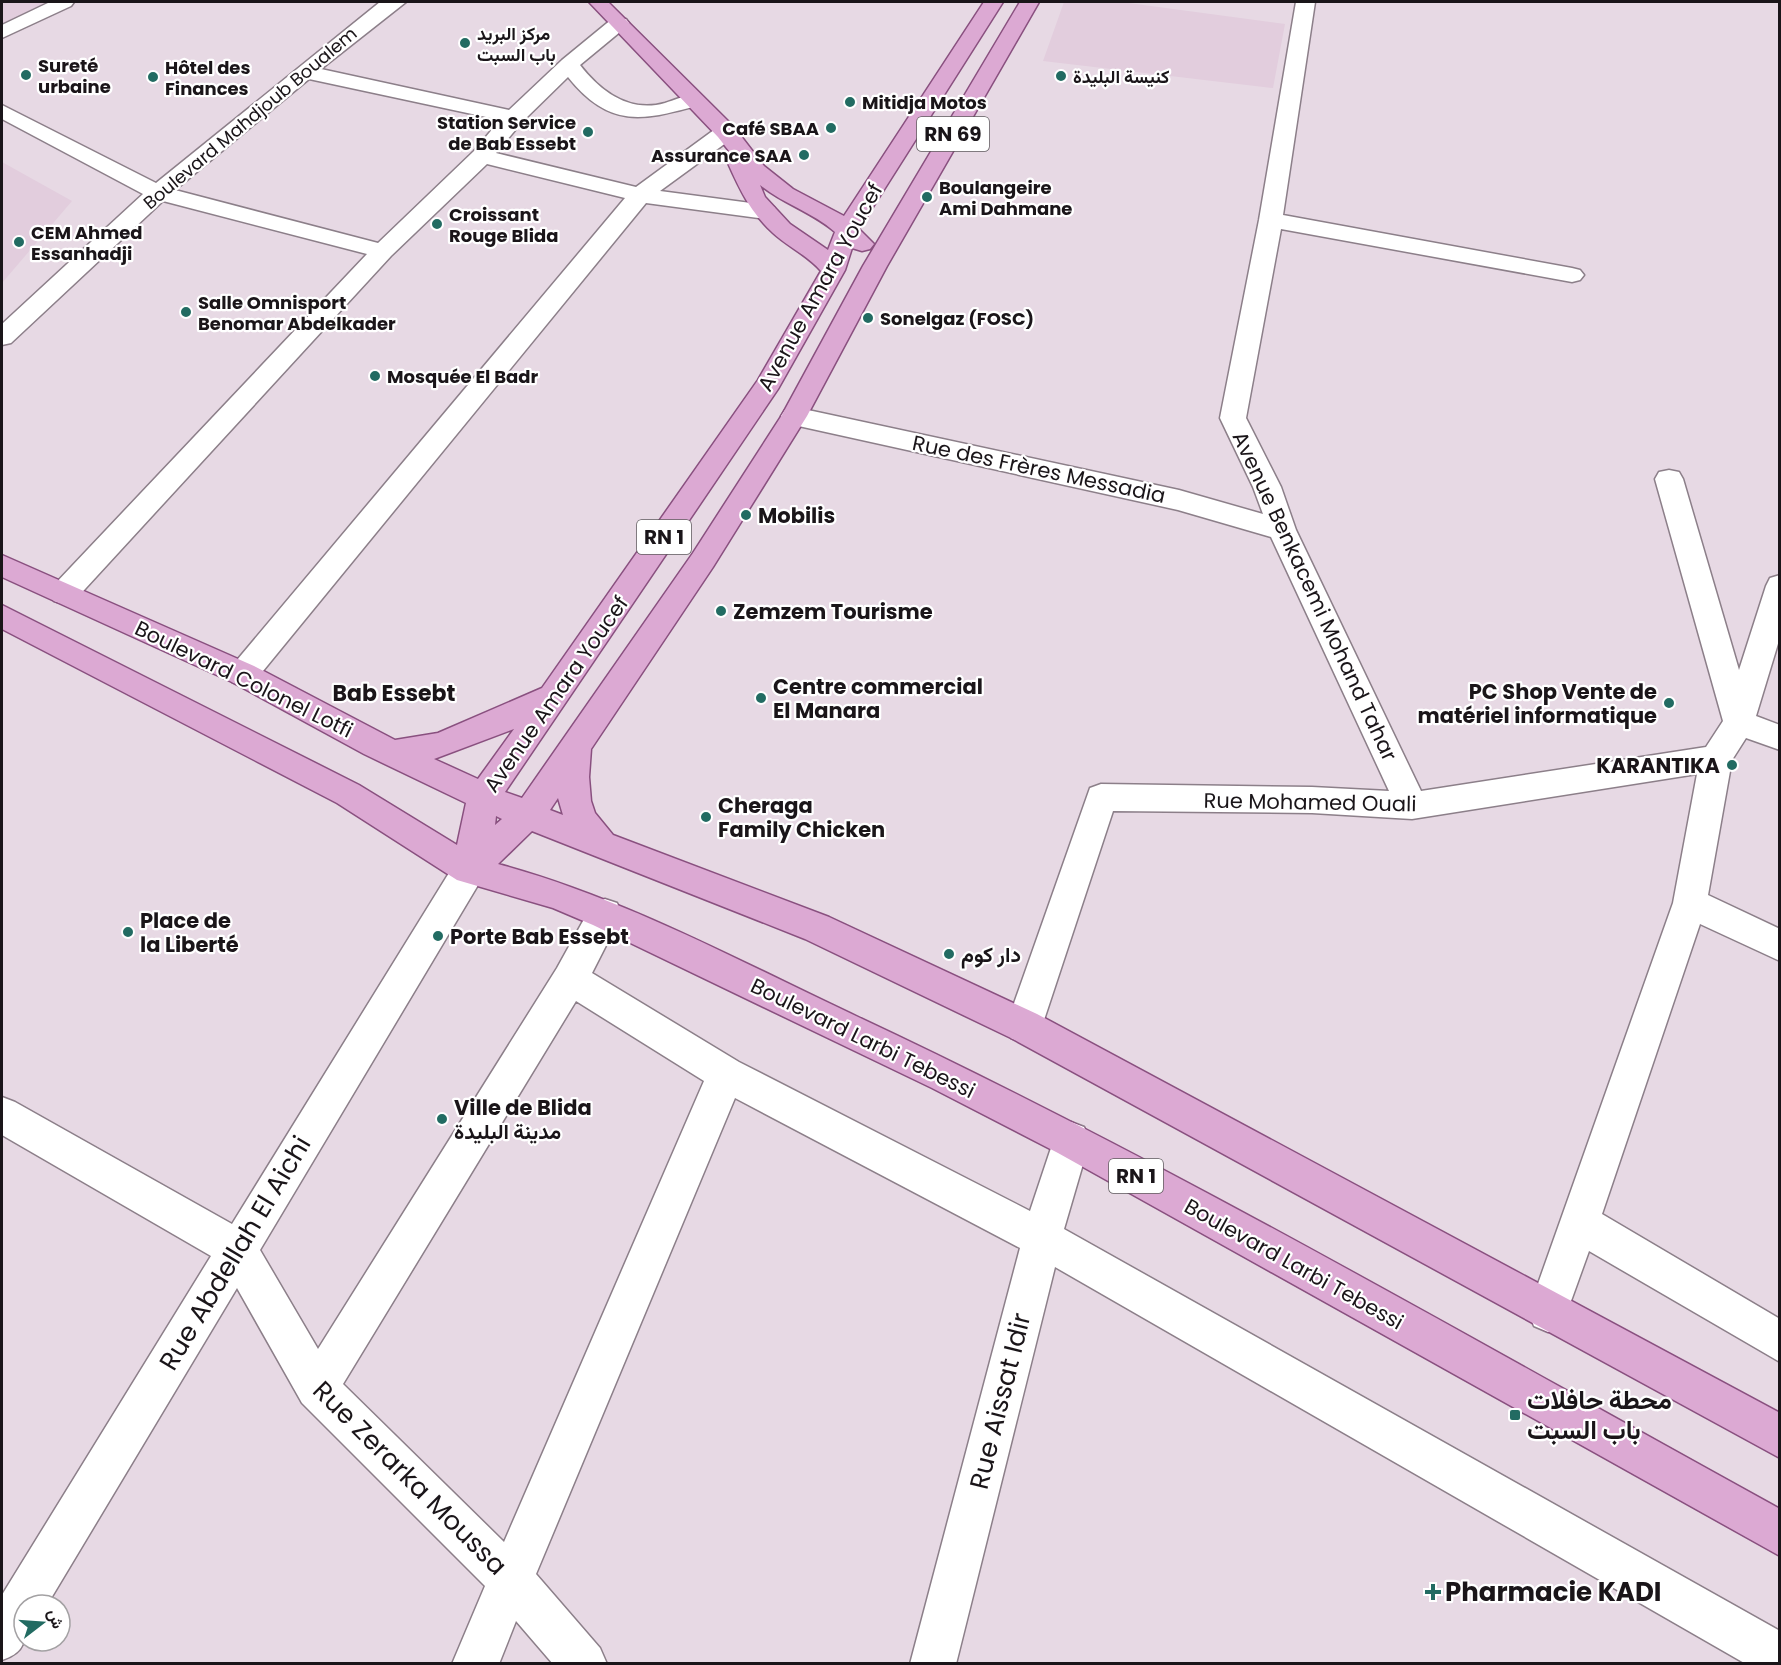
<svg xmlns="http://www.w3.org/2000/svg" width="1781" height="1665" font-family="Poppins,Vazirmatn,sans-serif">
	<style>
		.built { fill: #e2cddd }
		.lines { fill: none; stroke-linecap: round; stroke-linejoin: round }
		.minor-casing { stroke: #8c7f89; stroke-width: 3 }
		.major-casing { stroke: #89507f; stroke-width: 3 }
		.minor { fill: #fff; fill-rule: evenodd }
		.major { fill: #dca9d3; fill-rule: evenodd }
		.poi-dot { fill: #226b62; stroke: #fff; stroke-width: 2 }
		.labels { text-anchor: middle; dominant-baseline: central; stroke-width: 4.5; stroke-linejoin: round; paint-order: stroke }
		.far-poi-label { font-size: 18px; font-weight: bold; fill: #1a1519; stroke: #fff; text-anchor: start }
		.far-street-label { font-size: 18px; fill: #1a1519; stroke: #fff }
		.shield { fill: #fff; stroke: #5f5b5e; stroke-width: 1.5 }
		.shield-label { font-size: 20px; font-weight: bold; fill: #1a1519 }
		.street-label { font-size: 21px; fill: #1a1519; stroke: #fff }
		.poi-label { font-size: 21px; font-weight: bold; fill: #1a1519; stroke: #fff; text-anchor: start }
		.neighbourhood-label { font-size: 22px; font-weight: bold; fill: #1a1519; stroke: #fff }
		.near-street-label { font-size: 26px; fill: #1a1519; stroke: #fff }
		.near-poi-label { font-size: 26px; font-weight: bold; fill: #1a1519; stroke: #fff; text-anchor: start }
	</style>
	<rect width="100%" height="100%" fill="#e7d9e4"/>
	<g class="built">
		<path d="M2,2h45l-45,22z"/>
		<path d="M1064,2h57l164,22 -12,64 -230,-27z"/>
		<path d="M2,162l70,39 -70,82z"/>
	</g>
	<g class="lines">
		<g class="minor-casing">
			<g id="minor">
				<path d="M50,2h24l-3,4 -69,32v-13z"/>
				<path d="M380,2h26l-85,67 188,41 53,-50 50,-41h14l3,4 -3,4 -46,38c21,27 50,48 85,38 12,-4 24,-10 36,-6l4,4 -4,4c-58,15 -90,25 -133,-28l-46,45 -26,31 140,34 82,-60h16l3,5 -3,5 -74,54 106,14 8,2 3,5 -3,5 -8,2 -120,-16 -392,479 -11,4 -11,-4 -4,-8 4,-8 393,-468 -138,-34 -96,92 -317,345 -10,3 -10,-3 -5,-8 5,-8 313,-331 -204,-53 -152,142 -9,2v-21l141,-130 -141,-75v-14l154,78zM309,79l191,41 -26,31 -96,92 -203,-53z"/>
				<path d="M1296,2h19l-32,213 289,53 8,2 4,5 -4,5 -8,2 -291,-53 -35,189 35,69 15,43 125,261 285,-44 17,-26 -68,-242 4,-7 10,-2 10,2 4,7 56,191 27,-84 4,-8 10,-3v62l-24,79 24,9v25l-34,-12 -14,22 -24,135 72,34v32l-80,-37 -98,290 178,105v43l-191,-111 -27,75 -14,6 -14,-6 -6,-14 145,-409 24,-129 -285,45 -100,-6 -199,-2 -71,215 -5,12 -13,5 -13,-5 -5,-12 84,-238 11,-4 211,3 77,4 -118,-254 -93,-27 -384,-85 -9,-3 -4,-6 4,-6 9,-3 385,83 84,24 -10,-27 -33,-69 39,-198z"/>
				<path d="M469,856l12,4 5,10 -5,10 -221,370 58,99 239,-381 36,-65 12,-4 12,4 5,11 -30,59 147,89 291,149 28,-84 13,-5 13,5 6,13 -26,89 716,402v33h-34l-691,-397 -99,397h-46l110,-416 -285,-150 -199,476 64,74 7,16h-54l-37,-43 -17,43h-47l33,-78 -183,-183 -65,-115 -190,317h-23c0,28 8,45 -22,55v-65l209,-339 -209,-121v-38l13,5 217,122 225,-364zM576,1001l128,80 -200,461 -161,-158z"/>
			</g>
		</g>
		<g class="major-casing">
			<path id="major" d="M589,2h19l126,125 30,39 29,23 51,27 140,-214h19l-144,227 15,15 -4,5 -8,2 -10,-3 -7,22 -67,119 -273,403 17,6 171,-245 89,-138 81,-149 157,-264h19l-152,264 -80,150 -94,151 -122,182 -2,28 2,24 4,12 18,22 216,82 208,97 743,399v45l-769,-420 -206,-99 -273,-108 -34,33c126,34 241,97 358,152 316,148 618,325 924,493v47l-722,-403 -126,-65 -339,-163 -40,-17 -96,-28 -120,-77 -335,-174v-24l357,180 98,60 9,-42 -102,-49 -132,-72 -230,-105v-22l252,111 141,74 43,-7 104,-45 216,-308 63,-109c-15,-17 -33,-24 -48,-38 -23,-21 -34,-45 -46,-72l6,-5 -15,-19zM760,185c23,19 52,27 75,47l-7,18 -38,-26 -25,-27zM514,729l-36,50 -44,-20zM558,798l5,17 -13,-5zM496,816l6,3 -7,6z"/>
		</g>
		<use href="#minor" class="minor"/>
		<use href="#major" class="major"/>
	</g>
	<g class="poi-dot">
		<circle cx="465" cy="43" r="6"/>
		<circle cx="26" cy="75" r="6"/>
		<circle cx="1061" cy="76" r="6"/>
		<circle cx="153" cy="77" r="6"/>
		<circle cx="850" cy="102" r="6"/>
		<circle cx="831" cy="128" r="6"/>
		<circle cx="588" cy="132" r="6"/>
		<circle cx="804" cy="155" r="6"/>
		<circle cx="927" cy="197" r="6"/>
		<circle cx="437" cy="224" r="6"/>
		<circle cx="19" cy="242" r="6"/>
		<circle cx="186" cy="312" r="6"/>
		<circle cx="868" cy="318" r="6"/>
		<circle cx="375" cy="376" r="6"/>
		<circle cx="746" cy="515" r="6"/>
		<circle cx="721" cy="611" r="6"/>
		<circle cx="761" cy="698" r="6"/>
		<circle cx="1669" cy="703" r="6"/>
		<circle cx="1732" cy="765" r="6"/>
		<circle cx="706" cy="817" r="6"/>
		<circle cx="128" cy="932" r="6"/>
		<circle cx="438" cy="936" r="6"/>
		<circle cx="949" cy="954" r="6"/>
		<circle cx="442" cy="1119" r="6"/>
		<rect x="1509" y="1409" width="12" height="12" rx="3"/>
		<path d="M1430 1583h6v6h6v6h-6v6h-6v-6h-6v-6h6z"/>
	</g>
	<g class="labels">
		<g class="far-poi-label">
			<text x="477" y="33">مركز البريد<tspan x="477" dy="21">باب السبت</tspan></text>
			<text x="38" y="65">Sureté<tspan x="38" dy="21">urbaine</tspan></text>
			<text x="165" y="67">Hôtel des<tspan x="165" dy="21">Finances</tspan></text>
			<text x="1073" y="76">كنيسة البليدة</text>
			<text x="862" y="102">Mitidja Motos</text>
			<text x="576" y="122" text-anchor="end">Station Service<tspan x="576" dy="21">de Bab Essebt</tspan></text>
			<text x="819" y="128" text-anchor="end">Café SBAA</text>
			<text x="792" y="155" text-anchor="end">Assurance SAA</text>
			<text x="939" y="187">Boulangeire<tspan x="939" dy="21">Ami Dahmane</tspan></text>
			<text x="449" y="214">Croissant<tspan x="449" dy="21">Rouge Blida</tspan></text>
			<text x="31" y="232">CEM Ahmed<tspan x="31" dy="21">Essanhadji</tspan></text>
			<text x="198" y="302">Salle Omnisport<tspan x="198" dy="21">Benomar Abdelkader</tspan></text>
			<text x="880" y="318">Sonelgaz (FOSC)</text>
			<text x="387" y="376">Mosquée El Badr</text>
		</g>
		<g class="far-street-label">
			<text transform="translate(250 118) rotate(-40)">Boulevard Mahdjoub Boualem</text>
		</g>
		<g class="shield">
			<rect x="917" y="117" width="72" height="34" rx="4.5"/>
			<rect x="637" y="520" width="54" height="34" rx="4.5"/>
			<rect x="1109" y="1159" width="54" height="34" rx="4.5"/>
		</g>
		<g class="shield-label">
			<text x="953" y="134">RN 69</text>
			<text x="664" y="537">RN 1</text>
			<text x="1136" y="1176">RN 1</text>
		</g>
		<g class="street-label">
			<text transform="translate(820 287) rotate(-61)">Avenue Amara Youcef</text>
			<text transform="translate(1039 469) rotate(12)">Rue des Frères Messadia</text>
			<text transform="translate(1315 596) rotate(65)">Avenue Benkacemi Mohand Tahar</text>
			<text transform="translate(244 679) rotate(26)">Boulevard Colonel Lotfi</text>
			<text transform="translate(556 694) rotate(-55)">Avenue Amara Youcef</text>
			<text transform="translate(1310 802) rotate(1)">Rue Mohamed Ouali</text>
			<text transform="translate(863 1038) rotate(26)">Boulevard Larbi Tebessi</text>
			<text transform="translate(1294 1264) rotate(29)">Boulevard Larbi Tebessi</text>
		</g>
		<g class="poi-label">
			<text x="758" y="515">Mobilis</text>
			<text x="733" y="611">Zemzem Tourisme</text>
			<text x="773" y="686">Centre commercial<tspan x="773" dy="24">El Manara</tspan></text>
			<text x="1657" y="691" text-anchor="end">PC Shop Vente de<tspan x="1657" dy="24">matériel informatique</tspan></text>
			<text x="1720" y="765" text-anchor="end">KARANTIKA</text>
			<text x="718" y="805">Cheraga<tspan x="718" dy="24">Family Chicken</tspan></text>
			<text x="140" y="920">Place de<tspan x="140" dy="24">la Liberté</tspan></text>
			<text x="450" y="936">Porte Bab Essebt</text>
			<text x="961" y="954">دار كوم</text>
			<text x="454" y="1107">Ville de Blida<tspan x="454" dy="24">مدينة البليدة</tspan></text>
		</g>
		<g class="neighbourhood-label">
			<text x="394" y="693">Bab Essebt</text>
		</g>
		<g class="near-street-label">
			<text transform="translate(235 1253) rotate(-59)">Rue Abdellah El Aichi</text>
			<text transform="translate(1000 1401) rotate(-76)">Rue Aissat Idir</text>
			<text transform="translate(410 1478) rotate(45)">Rue Zerarka Moussa</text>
		</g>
		<g class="near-poi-label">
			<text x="1527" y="1400">محطة حافلات<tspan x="1527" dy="30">باب السبت</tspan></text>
			<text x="1445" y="1592">Pharmacie KADI</text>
		</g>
	</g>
	<rect width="1781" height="1665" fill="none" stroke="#1a1519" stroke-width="6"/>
	<g transform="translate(42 1623) rotate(73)"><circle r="28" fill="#ffffff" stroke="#a3a1a3" stroke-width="1.5"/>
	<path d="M0-4.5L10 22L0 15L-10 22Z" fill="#226b62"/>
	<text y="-9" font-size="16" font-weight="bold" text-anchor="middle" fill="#1a1519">ش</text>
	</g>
</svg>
